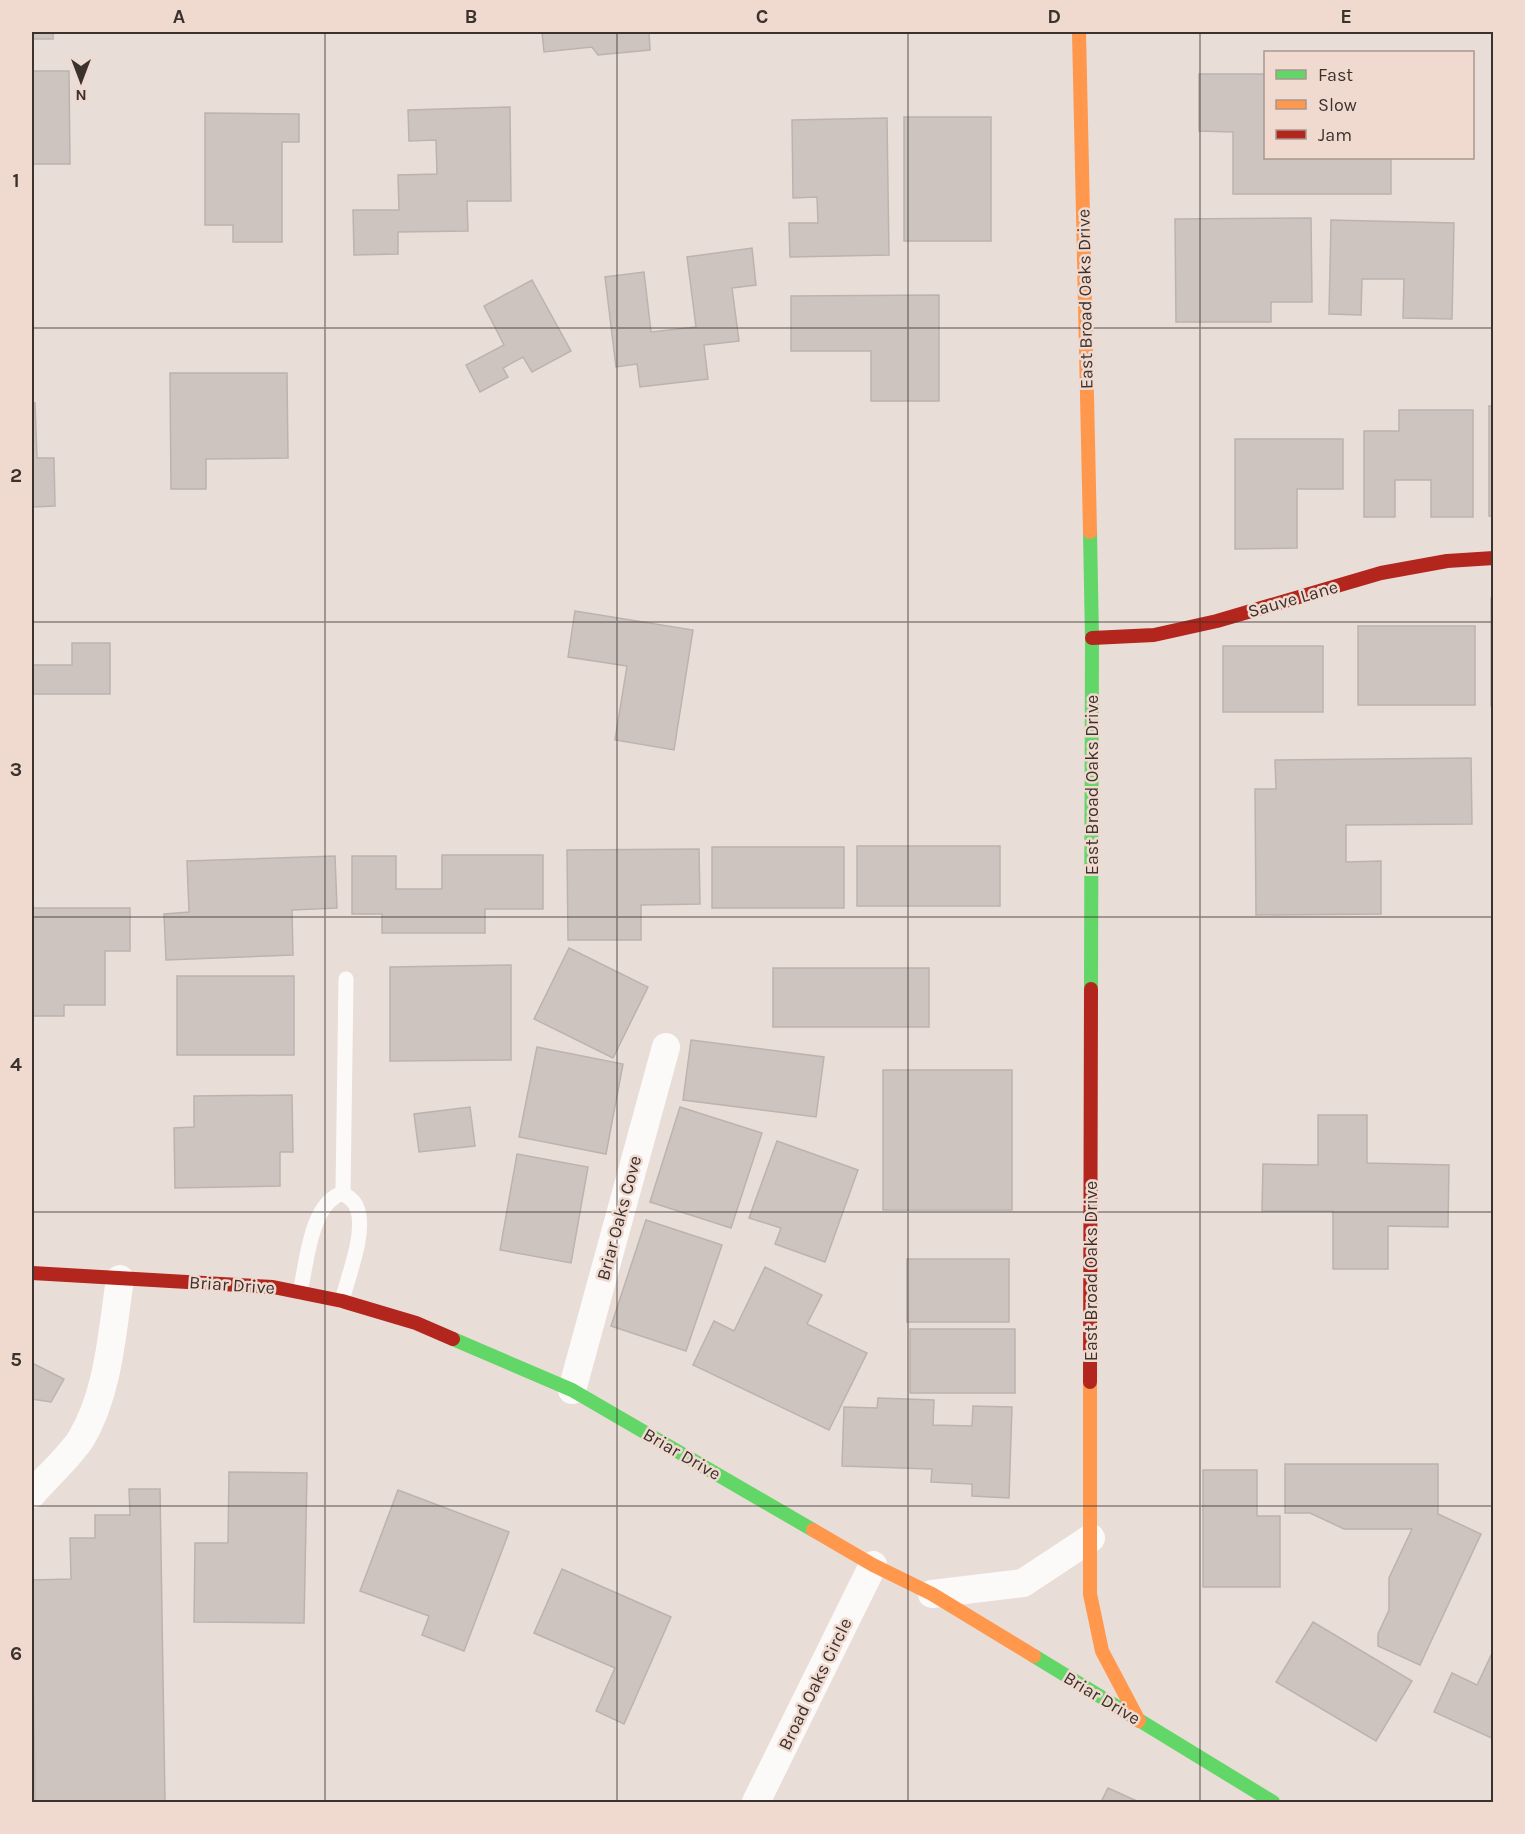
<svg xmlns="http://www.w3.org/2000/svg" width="1525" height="1834" font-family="Karla,sans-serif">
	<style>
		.building { fill: #cdc4bf; stroke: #bcb3af; stroke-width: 1.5 }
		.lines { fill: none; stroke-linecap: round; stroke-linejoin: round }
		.lane { stroke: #fcfaf9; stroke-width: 15 }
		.street { stroke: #fcfaf9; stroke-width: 28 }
		.fast { stroke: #63d668; stroke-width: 14 }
		.slow { stroke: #ff974d; stroke-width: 14 }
		.jam { stroke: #b3261e; stroke-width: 14 }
		.grid { fill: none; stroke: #3b322e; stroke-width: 1.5; stroke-opacity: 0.55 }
		.labels { text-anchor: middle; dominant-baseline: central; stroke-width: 5; stroke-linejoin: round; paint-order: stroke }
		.street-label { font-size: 18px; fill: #3b322e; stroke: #f0dad0 }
		.neatline { fill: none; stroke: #3b322e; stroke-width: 2 }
		.grid-label { font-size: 20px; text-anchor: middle; font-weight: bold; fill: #3b322e }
	</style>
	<rect width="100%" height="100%" fill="#e9ddd7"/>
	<g class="building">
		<rect x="32" y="32" width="21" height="7"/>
		<path d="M542,32h107l1,18 -52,5 -6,-8 -48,5z"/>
		<path d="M32,71h37l1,93h-38z"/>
		<path d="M1199,74h67v84h125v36h-158v-62l-34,-1z"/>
		<path d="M510,107l1,94h-44l1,30 -70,1v22l-44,1 -1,-45h46l-1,-35 39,-1 -1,-34 -27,1 -1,-31z"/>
		<path d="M205,113l94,1v28h-17v100h-49v-17h-28z"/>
		<rect x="904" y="117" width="87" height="124"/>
		<path d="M887,118l2,137 -99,2 -1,-34h29l-1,-26 -24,1 -1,-78z"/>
		<path d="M1311,218l1,84h-41v20h-95l-1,-103z"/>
		<path d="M1331,220l123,3 -2,96 -49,-1 1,-39h-42l-1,36 -32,-1z"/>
		<path d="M752,248l4,37 -24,3 7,53 -35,4 4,34 -68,8 -3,-23 -21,3 -11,-90 39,-5 7,60 45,-5 -9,-70z"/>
		<path d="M532,280l39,71 -39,21 -9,-15 -20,11 5,9 -28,15 -14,-27 38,-20 -20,-39z"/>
		<path d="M939,295v106h-68v-50h-80v-55z"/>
		<path d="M170,373h117l1,85 -82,1v30h-35z"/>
		<path d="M32,403h3l2,55h17l1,48 -23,1z"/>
		<rect x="1489" y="406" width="5" height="110"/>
		<path d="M1399,410h74v107h-42v-37h-36v37h-31v-86h35z"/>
		<path d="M1235,439h108v50h-46v59l-62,1z"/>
		<rect x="1491" y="598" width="3" height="108"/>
		<path d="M575,611l118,19 -19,120 -59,-10 12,-74 -59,-9z"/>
		<rect x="1358" y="626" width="117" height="79"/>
		<path d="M72,643h38v51h-78v-29h40z"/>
		<rect x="1223" y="646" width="100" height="66"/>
		<path d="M1471,758l1,66 -126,1v37l35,-1v53l-125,1 -1,-126h21l-1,-29z"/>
		<rect x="857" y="846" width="143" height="60"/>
		<rect x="712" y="847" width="132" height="61"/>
		<path d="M699,849l1,55 -59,1v35h-73l-1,-90z"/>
		<path d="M442,855h101v54h-58v24h-103v-19h-30v-58h44v33h46z"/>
		<path d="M335,856l2,52 -45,2 1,45 -127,5 -2,-46 25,-2 -2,-51z"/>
		<path d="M32,908h98v43h-25v54h-41v11h-32z"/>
		<path d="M569,948l79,39 -35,71 -79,-39z"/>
		<path d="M511,965v95l-121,1v-94z"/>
		<rect x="773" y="968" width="156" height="59"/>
		<rect x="177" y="976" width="117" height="79"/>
		<path d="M691,1040l133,17 -8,60 -133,-17z"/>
		<path d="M537,1047l86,17 -17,90 -87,-17z"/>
		<rect x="883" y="1070" width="129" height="140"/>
		<path d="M292,1095l1,57h-13v34l-105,2 -1,-60 20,-1v-31z"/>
		<path d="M470,1107l5,39 -56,6 -5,-38z"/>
		<path d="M680,1107l82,26 -31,95 -81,-26z"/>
		<path d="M1318,1115h49v48l82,2 -1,62 -60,-1v43h-55v-58h-71l1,-47 55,1z"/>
		<path d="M777,1141l81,29 -33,92 -50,-18 6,-16 -32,-10z"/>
		<path d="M517,1154l71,13 -17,96 -71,-13z"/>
		<path d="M646,1220l76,25 -36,106 -75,-25z"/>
		<rect x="907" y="1259" width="102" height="63"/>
		<path d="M765,1267l57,28 -15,29 60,29 -38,77 -136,-65 21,-44 20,10z"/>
		<rect x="910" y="1329" width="105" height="64"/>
		<path d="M32,1363l32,16 -13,23 -19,-3z"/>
		<path d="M878,1398l56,2 -1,25 39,1 1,-20 39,1 -3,91 -37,-2v-12l-41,-2 1,-13 -90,-3 2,-59 33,1z"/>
		<path d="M1285,1464h153v50l43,20 -61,131 -42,-19v-12l11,-24v-32l23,-49h-68l-34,-16h-25z"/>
		<path d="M1203,1470h54v46h23v71h-77z"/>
		<path d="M229,1472l78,1 -3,150 -110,-1 1,-79h33z"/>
		<path d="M129,1489h31l5,313h-130l-3,-222 39,-1 -1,-41h25v-23h35z"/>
		<path d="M398,1490l111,42 -45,119 -42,-16 7,-19 -69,-25z"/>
		<path d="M562,1569l109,48 -47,107 -28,-13 19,-43 -81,-35z"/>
		<path d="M1313,1622l99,59 -36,60 -100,-59z"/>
		<path d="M1494,1649v90l-60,-27 18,-39 25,12z"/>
		<path d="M1108,1788l31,14h-38z"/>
	</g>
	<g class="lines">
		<g class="lane">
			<path d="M343,1193l3,-214"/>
			<path d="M300,1292c7,-29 10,-89 43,-99 7,5 13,9 15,18 7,24 -10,65 -16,90"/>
		</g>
		<g class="street">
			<path d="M572,1390l94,-343"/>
			<path d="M32,1494c13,-15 38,-38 49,-55 28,-47 31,-107 39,-160"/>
			<path d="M932,1594l91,-11 68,-45"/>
			<path d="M756,1802l117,-237"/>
		</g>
		<g class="fast">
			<path d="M1090,532l2,106 -1,351"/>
			<path d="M453,1339l119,51 241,140"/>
			<path d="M1034,1656l239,146"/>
		</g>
		<g class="slow">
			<path d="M1079,32l11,500"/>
			<path d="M1090,1382v212l12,57 37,70"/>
			<path d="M813,1530l60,35 59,29 102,62"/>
		</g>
		<g class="jam">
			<path d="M1092,638l62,-3 63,-14 164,-48 66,-12 47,-3"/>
			<path d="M32,1273l241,14 69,14 74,22 37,16"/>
			<path d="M1090,1382l1,-393"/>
		</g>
	</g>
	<path class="grid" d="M325,32v1770M617,32v1770M908,32v1770M1200,32v1770M32,328h1462M32,622h1462M32,917h1462M32,1212h1462M32,1506h1462"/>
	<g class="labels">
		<g class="street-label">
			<text transform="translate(1085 299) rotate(-91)">East Broad Oaks Drive</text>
			<text transform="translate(1293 599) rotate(-16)">Sauve Lane</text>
			<text transform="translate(1092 785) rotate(-90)">East Broad Oaks Drive</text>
			<text transform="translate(619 1218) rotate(-75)">Briar Oaks Cove</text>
			<text transform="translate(1091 1271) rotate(-90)">East Broad Oaks Drive</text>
			<text transform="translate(232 1285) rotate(4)">Briar Drive</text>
			<text transform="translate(682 1454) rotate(30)">Briar Drive</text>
			<text transform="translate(815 1684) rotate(-64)">Broad Oaks Circle</text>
			<text transform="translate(1102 1698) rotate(31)">Briar Drive</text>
		</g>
	</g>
	<rect width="1525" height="1834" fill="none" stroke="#f0dad0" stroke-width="66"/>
	<rect x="1264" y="51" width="210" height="108" fill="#f0dad0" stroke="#a8978f" stroke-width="1.5"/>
	<rect x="1276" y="70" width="30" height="9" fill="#63d668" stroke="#a8978f" stroke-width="1.5"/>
	<text x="1318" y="81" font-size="18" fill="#3b322e">Fast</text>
	<rect x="1276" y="100" width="30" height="9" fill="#ff974d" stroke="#a8978f" stroke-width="1.5"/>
	<text x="1318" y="111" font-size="18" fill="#3b322e">Slow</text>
	<rect x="1276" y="130" width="30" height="9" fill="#b3261e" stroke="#a8978f" stroke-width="1.5"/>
	<text x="1318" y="141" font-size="18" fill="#3b322e">Jam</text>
	<g transform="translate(81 81) rotate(180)" stroke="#f0dad0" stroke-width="4.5" paint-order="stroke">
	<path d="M0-4.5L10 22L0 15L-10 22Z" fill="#3b322e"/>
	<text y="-9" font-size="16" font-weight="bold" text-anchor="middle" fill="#3b322e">N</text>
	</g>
	<rect x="33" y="33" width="1459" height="1768" class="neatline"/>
	<g class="grid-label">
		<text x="179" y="23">A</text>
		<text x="471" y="23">B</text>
		<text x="762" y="23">C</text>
		<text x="1054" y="23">D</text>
		<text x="1346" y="23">E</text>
		<text x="16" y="187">1</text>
		<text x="16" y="482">2</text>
		<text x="16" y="776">3</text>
		<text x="16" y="1071">4</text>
		<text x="16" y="1366">5</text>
		<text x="16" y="1660">6</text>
	</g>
</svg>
